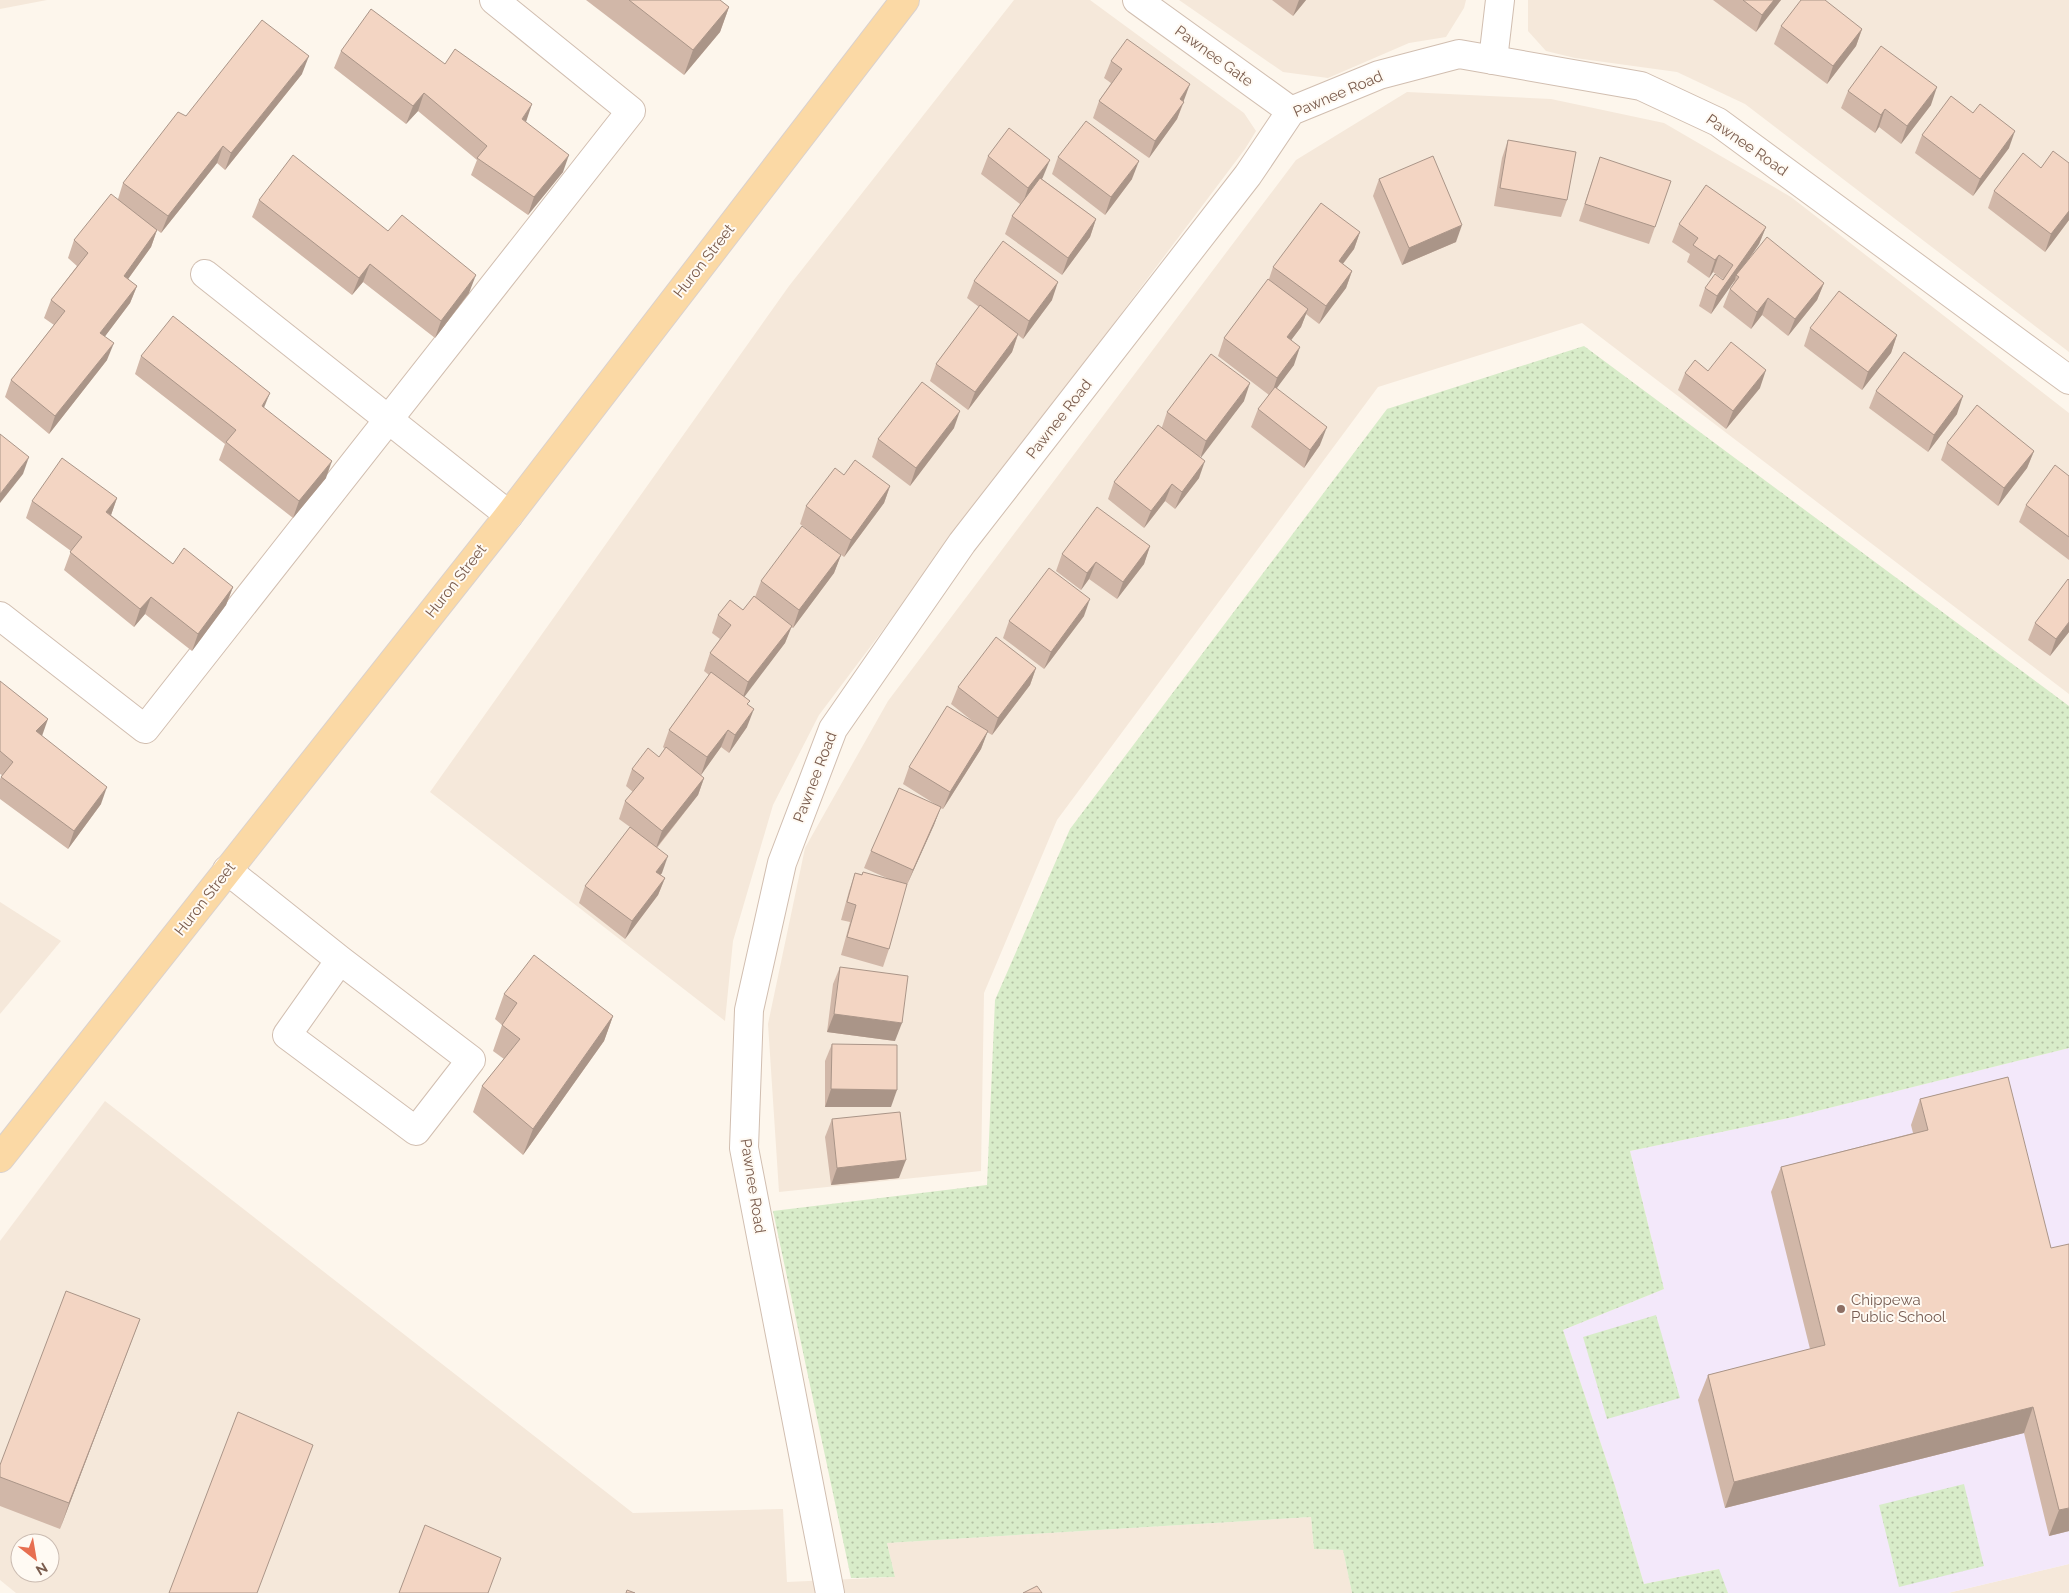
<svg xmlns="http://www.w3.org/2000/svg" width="2069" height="1593" font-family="Raleway,sans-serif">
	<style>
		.residential { fill: #f5e8da; fill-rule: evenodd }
		.education { fill: #f3e8fa }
		.park { fill: url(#park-dots) }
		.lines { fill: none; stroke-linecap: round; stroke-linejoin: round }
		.minor-casing { stroke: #d1beb0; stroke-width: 30 }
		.major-casing { stroke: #dad1cd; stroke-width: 30 }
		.minor { stroke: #fff; stroke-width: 28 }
		.major { stroke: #fbd9a5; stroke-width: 28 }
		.wall { fill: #d1b7a8 }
		.shaded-wall { fill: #aa9588 }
		.building { fill: #f3d5c3; stroke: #aa9588 }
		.education-dot { fill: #8d6e63; stroke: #fffaf3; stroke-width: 2 }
		.labels { text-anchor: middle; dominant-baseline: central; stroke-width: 4; stroke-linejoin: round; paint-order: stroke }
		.street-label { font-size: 15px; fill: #7a5c4d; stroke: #fffaf3 }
		.education-label { font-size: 15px; fill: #785e54; stroke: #fffaf3; text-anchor: start }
	</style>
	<defs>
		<pattern id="park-dots" width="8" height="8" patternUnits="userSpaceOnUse" patternTransform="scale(1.25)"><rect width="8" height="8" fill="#d8ecc9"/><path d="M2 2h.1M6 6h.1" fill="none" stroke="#b4c2a5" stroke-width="1.8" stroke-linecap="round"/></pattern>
	</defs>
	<rect width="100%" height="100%" fill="#fdf6ec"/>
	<g class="residential">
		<path d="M0,0h47l-47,9z"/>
		<path d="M1014,0h76l154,113 12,18 -11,18 -426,566 -46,90 -40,136 -8,80 -295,-229 359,-506z"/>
		<path d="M1179,0h287l-2,8 -18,29 -37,6 -81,35 -45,-6z"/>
		<path d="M1528,0h541v352l-324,-248 -68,-32 -102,-14 -29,-7 -18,-20z"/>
		<path d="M1407,92l144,7 113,24 127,74 278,216v281l-487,-371 -204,64 -321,433 -73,173 -3,178 -202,21 -11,-168 37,-176 83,-147 408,-541z"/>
		<path d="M0,902l61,39 -61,73z"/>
		<path d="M105,1101l528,412 150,-4 4,73 108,-5 -8,-34 424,-26 3,32 29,1 9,43h-1336l-16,-13v-339zM20,1543h30v30h-30z"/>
		<path d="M2069,1564v29h-121z"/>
	</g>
	<path class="education" d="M2069,1048v516l-121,29h-220l-10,-24 -74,15 -29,-98 -52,-156 101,-41 -34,-138 163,-34z"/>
	<g class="park">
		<path d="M1584,346l485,360v342l-276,69 -163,34 34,138 -101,41 52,156 29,98 75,-15 9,24h-376l-9,-43 -29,-1 -3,-32 -424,26 8,34 -44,1 -78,-367 214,-26 8,-185 75,-171 317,-420z"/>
		<path d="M1656,1315l24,83 -73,21 -24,-82z"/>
		<path d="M1964,1484l20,82 -85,21 -20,-82z"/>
	</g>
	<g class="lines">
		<g class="minor-casing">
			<g id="minor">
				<path d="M1137,0l154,111"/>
				<path d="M1493,60l7,-60"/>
				<path d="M205,274l304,241"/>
				<path d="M0,616l145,113 486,-618 -137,-111"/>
				<path d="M227,870l113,90 131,100 -55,71 -129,-96 53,-75"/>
				<path d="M830,1593l-86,-445 5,-138 33,-147 51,-134 129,-186 286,-368 43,-64 88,-36 80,-21 182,32 77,36 351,258"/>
			</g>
		</g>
		<g class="major-casing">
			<path id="major" d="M0,1158l509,-643 396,-515"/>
		</g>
		<use href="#minor" class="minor"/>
		<use href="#major" class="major"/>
	</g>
	<g class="wall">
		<path d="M586,0h134l9,7 -9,25 -36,43z"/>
		<path d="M1272,0h34l-13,16z"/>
		<path d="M1713,0h68l-25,32z"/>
		<path d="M1781,26l81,3 -6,17 -29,38 -53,-40z"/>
		<path d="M341,51l104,13 81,58 37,50 -35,43 -57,-40 6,-15 -59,-49 -12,13 -72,-56z"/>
		<path d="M1111,61l73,41 -7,17 -28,39 -56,-40 6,-17 12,-18 -7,-5z"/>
		<path d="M302,74l-77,96 -8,-7 -56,70 -4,-3 -6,17 -23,32 9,7 -7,17 -25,33 2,24 -58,74 -44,-37 6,-17 43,-55 -10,-7 7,-18 26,-34 -9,-8 6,-18 44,-41 5,-16 63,-67z"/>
		<path d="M1848,91l83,14 -30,39 -22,-17 -4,6 -34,-25z"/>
		<path d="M1973,113l36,35 -36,48 -58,-43 7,-18z"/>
		<path d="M1508,140l59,60 -6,17 -67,-11 8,-48z"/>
		<path d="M988,156l55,21 -1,2 54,40 -6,18 -28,38 -57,-41 7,-18 8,-12 -39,-30z"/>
		<path d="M1058,157l74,22 -27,36 -53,-41z"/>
		<path d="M1600,157l55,70 -6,17 -70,-23z"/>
		<path d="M2069,163v57l-24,32 -57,-44 6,-17 47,-23z"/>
		<path d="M1379,179l77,63 -54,23 -29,-69z"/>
		<path d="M259,200l129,31 81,62 -34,45 -72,-56 -11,13 -100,-78z"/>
		<path d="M1679,224l87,3 -7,17 -11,17 76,22 -7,17 -29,36 -26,-21 -11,14 -28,-22 7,-18 2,-3 3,-6 -24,34 -12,-8 6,-18 18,-9 -10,-7 -4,6 -22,-16 3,-8 -18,-12z"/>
		<path d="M1360,232l-6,17 -11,15 9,7 -6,17 -27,36 -13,-10 -5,13 -10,13 3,25 -18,23 44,57 -16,23 -53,-41 7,-18 11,-14 -51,-39 6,-18 45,-59 4,-12z"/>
		<path d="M974,281l78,19 -29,39 -5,-4 -6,17 -44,58 -38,-29 6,-17 43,-57 -12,-9z"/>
		<path d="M1810,328l87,7 -6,18 -29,37 -58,-44z"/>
		<path d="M141,356l185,122 -33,40 -74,-58 6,-16 -90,-70z"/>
		<path d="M1685,373l75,15 -34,41 -48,-39z"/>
		<path d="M1876,391l81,23 -29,38 -59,-44z"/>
		<path d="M1244,401l-44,56 -1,21 -24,31 -10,-8 -21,27 -36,-29 6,-17 48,-55 5,-15z"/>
		<path d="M954,428l-44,58 -38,-29 6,-18z"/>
		<path d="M1947,443l87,8 -7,17 -29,38 -57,-46z"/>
		<path d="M844,475l46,11 -6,17 -40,54 -44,-33 6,-18z"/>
		<path d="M2069,476v84l-50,-38 7,-17z"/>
		<path d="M117,498l-6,17 62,49 60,23 -7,18 -34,46 -47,-37 -11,13 -70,-57 7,-19 -45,-33 6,-17z"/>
		<path d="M1150,546l-6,18 -27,35 -28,-20 -8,11 -25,-19 6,-17z"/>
		<path d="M841,555l-7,18 -41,55 -2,-1 -6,16 -41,53 4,9 -1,22 -18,26 -8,-6 -20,28 3,3 -6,17 -41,53 5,25 -2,2 5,3 -7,17 -33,44 -46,-36 6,-17 45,-59 -11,-8 6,-18 8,-9 -7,-6 6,-17 27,-12 6,-8 -2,-2 6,-17 40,-55 -5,-4 6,-18 10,-14 -8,-6 6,-18 25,-5 12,-13 6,-16z"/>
		<path d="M1084,616l-40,53 -41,-31 6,-17z"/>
		<path d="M2035,623l34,9 -19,24 -22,-16z"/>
		<path d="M1036,668l-6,17 -38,50 -5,-3 -6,17 -38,60 -3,-1 -6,17 -28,62 -17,62 -6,18 -42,-12 9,-33 -9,-2 8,-29 6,-18 34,6 -25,-11 7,-17 67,-45 -35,-22 6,-17 71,-40 -29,-23 7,-17z"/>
		<path d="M0,681l42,55 59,68 -33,45 -68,-50v-20l2,-4 -2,-1z"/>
		<path d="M840,967l55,74 -68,-9 6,-48z"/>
		<path d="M504,994l109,22 -9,25 -81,114 -50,-43 9,-26 22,-27 -11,-8 9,-26 -7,-6z"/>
		<path d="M832,1044l59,63h-66v-46z"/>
		<path d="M2008,1077l61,454 -20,5 -25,-103 -299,75 -27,-108 10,-25 102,-26 -39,-157 10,-25 132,-34 -2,-8 9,-26z"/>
		<path d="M832,1119l67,59 -68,7 -6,-48z"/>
		<path d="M140,1319l-80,210 -60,-23v-41z"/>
	</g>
	<g class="shaded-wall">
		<path d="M1299,0h7l-13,16z"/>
		<path d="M1774,0h7l-25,32 6,-17z"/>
		<path d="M729,7l-9,25 -36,43 9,-25z"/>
		<path d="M1862,29l-6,17 -29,38 6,-18z"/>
		<path d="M309,56l-7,18 -77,96 6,-17z"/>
		<path d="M1190,84l-13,35 -28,39 6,-17 25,-42z"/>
		<path d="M1937,87l-6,18 -30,39 6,-18z"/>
		<path d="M424,93l-6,18 -12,13 7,-18z"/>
		<path d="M532,104l-6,18 -4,-3z"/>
		<path d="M1885,109l-6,18 -4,6 6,-18z"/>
		<path d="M2015,131l-6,17 -36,48 7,-17z"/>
		<path d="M223,146l-6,17 -56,70 7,-17z"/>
		<path d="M569,155l-6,17 -35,43 6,-18z"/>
		<path d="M1050,160l-7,17 -21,29 6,-18z"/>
		<path d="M1139,161l-7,18 -27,36 6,-18z"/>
		<path d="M2069,211v9l-24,32 6,-18z"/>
		<path d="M1096,219l-6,18 -28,38 6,-17z"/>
		<path d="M1462,225l-6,17 -54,23 7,-17z"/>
		<path d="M1766,227l-7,17 -22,32 -1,-1 -1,5 -24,34 6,-18z"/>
		<path d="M157,230l-6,17 -33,46 6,-17z"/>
		<path d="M1360,232l-6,17 -22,29 7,-17z"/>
		<path d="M1719,255l-6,17 -4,6 6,-18z"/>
		<path d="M370,264l-7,18 -11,13 7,-17z"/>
		<path d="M1352,271l-6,17 -27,36 7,-18z"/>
		<path d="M476,275l-7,18 -34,45 6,-17z"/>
		<path d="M1058,282l-6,18 -29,39 6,-18z"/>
		<path d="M1824,283l-7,17 -29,36 7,-17z"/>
		<path d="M137,286l-7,17 -36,48 6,-18z"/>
		<path d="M1768,298l-6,17 -11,14 6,-17z"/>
		<path d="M1308,309l-7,18 -21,28 7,-18z"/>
		<path d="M1018,334l-6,18 -44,58 7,-18z"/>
		<path d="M1897,335l-6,18 -29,37 6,-18z"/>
		<path d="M114,343l-7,17 -58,74 6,-18z"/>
		<path d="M1300,347l-6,18 -23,31 6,-18z"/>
		<path d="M1766,370l-6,18 -34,41 7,-18z"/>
		<path d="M1250,383l-6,18 -44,58 6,-18z"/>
		<path d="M270,393l-7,17 -1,-4z"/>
		<path d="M1963,396l-6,18 -29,38 6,-17z"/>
		<path d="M960,411l-6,17 -44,58 6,-18z"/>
		<path d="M1327,427l-7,18 -16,23 6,-18z"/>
		<path d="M2034,451l-7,17 -29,38 6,-18z"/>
		<path d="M29,457l-6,17 -23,29v-9z"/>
		<path d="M332,461l-6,17 -33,40 6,-17z"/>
		<path d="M1205,461l-6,17 -24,31 7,-17z"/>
		<path d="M1172,484l-7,17 -21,27 7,-17z"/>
		<path d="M890,486l-6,17 -40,54 7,-17z"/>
		<path d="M117,498l-6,17 -5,-3z"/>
		<path d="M1150,546l-6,18 -27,35 6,-17z"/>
		<path d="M841,555l-7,18 -41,55 6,-18z"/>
		<path d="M1096,562l-7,17 -8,11 6,-17z"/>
		<path d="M233,587l-7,18 -34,46 6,-17z"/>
		<path d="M151,597l-6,17 -11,13 6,-18z"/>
		<path d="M1090,599l-6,17 -40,53 7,-17z"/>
		<path d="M2069,622v10l-19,24 6,-17z"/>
		<path d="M792,626l-7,17 -43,57 6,-18z"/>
		<path d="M1036,668l-6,17 -38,50 6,-17z"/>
		<path d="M754,709l-7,18 -18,26 6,-18z"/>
		<path d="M48,719l-6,17 -6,-5z"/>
		<path d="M728,730l-7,17 -20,28 6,-18z"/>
		<path d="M988,731l-7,18 -38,60 7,-17z"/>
		<path d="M704,778l-6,17 -42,53 6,-17z"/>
		<path d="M107,787l-6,17 -33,45 6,-18z"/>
		<path d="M941,807l-7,18 -28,62 7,-17z"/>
		<path d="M668,856l-6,17 -13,16 7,-17z"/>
		<path d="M665,878l-7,17 -33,44 7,-18z"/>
		<path d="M834,1014l68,9 -7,18 -68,-9z"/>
		<path d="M613,1016l-9,25 -81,114 10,-26z"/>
		<path d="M831,1089l66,1 -6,17h-66z"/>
		<path d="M906,1160l-7,18 -68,7 6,-17z"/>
		<path d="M140,1319l-10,26 -70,184 9,-26z"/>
		<path d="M2033,1407l-9,26 -299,75 9,-26z"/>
		<path d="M2069,1508v23l-20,5 10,-26z"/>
	</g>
	<g class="building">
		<path d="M629,0h91l9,7 -36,43z"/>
		<path d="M1743,0h31l-12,15z"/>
		<path d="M1801,0h24l37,29 -29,37 -52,-40z"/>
		<path d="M371,9l74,55 10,-15 77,55 -10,15 47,36 -35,42 -57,-39 10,-12 -63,-53 -11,13 -72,-55z"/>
		<path d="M262,20l47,36 -78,97 -8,-7 -55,70 -45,-33 55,-71 8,4z"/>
		<path d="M1127,39l63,45 -10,15 4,3 -29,39 -56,-40 23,-32 -11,-8z"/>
		<path d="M1881,46l56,41 -30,39 -22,-17 -4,6 -33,-24z"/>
		<path d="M1951,96l22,17 7,-9 35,27 -35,48 -58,-44z"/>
		<path d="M1086,121l53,40 -28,36 -53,-40z"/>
		<path d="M1009,128l41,32 -22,28 -40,-32z"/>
		<path d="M1508,140l68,12 -9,48 -67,-12z"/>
		<path d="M2053,151l16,12v48l-18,23 -57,-43 29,-38 18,15z"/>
		<path d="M293,155l95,76 14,-16 74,60 -35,46 -71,-57 -11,14 -100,-78z"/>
		<path d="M1433,156l29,69 -53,23 -30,-69z"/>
		<path d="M1600,157l71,24 -16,46 -70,-23z"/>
		<path d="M1040,178l56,41 -28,39 -56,-42z"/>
		<path d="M1706,185l60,42 -49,69 -12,-8 10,-14 8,6 10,-15 -14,-10 -4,5 -22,-15 5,-7 -19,-14z"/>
		<path d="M111,194l46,36 -33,46 13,10 -37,47 14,10 -59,73 -44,-36 54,-69 -14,-11 37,-47 -14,-13z"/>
		<path d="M1321,203l39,29 -21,29 13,10 -26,35 -53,-39z"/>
		<path d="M1767,237l57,46 -29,36 -27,-21 -11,14 -27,-23 9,-12 -3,-2z"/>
		<path d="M1003,241l55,41 -29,39 -55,-40z"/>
		<path d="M1268,279l40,30 -21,28 13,10 -23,31 -53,-40z"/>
		<path d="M1839,291l58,44 -29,37 -58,-44z"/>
		<path d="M980,305l38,29 -43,58 -39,-28z"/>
		<path d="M173,316l97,77 -8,13 70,55 -33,40 -73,-59 10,-12 -95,-74z"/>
		<path d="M1731,342l35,28 -33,41 -48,-38 10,-13 13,11z"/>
		<path d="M1904,352l59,44 -29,39 -58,-44z"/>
		<path d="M1211,354l39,29 -44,58 -39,-29z"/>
		<path d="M922,382l38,29 -44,57 -38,-29z"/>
		<path d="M1275,387l52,40 -17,23 -52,-41z"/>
		<path d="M1977,405l57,46 -30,37 -57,-45z"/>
		<path d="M1158,425l47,36 -23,31 -10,-8 -21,27 -37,-29z"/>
		<path d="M0,434l29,23 -29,37z"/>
		<path d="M62,458l55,40 -11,14 67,52 11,-16 49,39 -35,47 -47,-37 -11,12 -70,-57 12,-15 -50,-36z"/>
		<path d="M855,460l35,26 -39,54 -45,-34 29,-38 9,7z"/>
		<path d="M2055,465l14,11v61l-43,-32z"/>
		<path d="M1097,507l53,39 -27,36 -27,-20 -9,11 -25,-19z"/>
		<path d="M802,526l39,29 -42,55 -38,-29z"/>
		<path d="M1049,568l41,31 -39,53 -42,-31z"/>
		<path d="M2068,579l1,1v42l-13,17 -21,-16z"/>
		<path d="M754,596l38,30 -44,56 -38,-29 21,-28 -13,-10 12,-15 13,10z"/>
		<path d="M996,637l40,31 -38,50 -40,-31z"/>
		<path d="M711,672l39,29 -3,3 7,5 -19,26 -7,-5 -21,27 -38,-27z"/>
		<path d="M0,681l48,38 -12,12 71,56 -33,44 -73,-54 12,-15 -13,-11z"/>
		<path d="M947,706l41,25 -38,61 -41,-25z"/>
		<path d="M666,747l38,31 -42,53 -37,-30 19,-23 -12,-9 16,-21 11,9z"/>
		<path d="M899,788l42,19 -28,63 -42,-19z"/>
		<path d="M630,827l38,29 -12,16 9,6 -33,43 -47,-35z"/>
		<path d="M863,872l44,12 -18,65 -42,-12 9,-32 -9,-3 8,-29 7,2z"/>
		<path d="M534,955l79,61 -80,113 -51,-43 38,-47 -18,-14 15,-22 -13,-9z"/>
		<path d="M840,967l68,9 -6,47 -68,-9z"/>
		<path d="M832,1044l65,1v45l-66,-1z"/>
		<path d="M2008,1077l43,171 18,-4v264l-10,2 -26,-103 -299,75 -26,-107 117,-30 -44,-178 147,-37 -8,-31z"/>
		<path d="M900,1112l6,48 -69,8 -5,-49z"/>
		<path d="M66,1291l74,28 -71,184 -69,-26v-12z"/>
		<path d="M238,1412l75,33 -56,148h-88z"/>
		<path d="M425,1525l76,33 -13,35h-89z"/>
		<path d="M1037,1586l5,7h-19z"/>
		<path d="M627,1590l8,3h-9z"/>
	</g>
	<circle class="education-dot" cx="1841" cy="1309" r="5"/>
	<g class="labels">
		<g class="street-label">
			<text transform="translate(1214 56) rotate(36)">Pawnee Gate</text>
			<text transform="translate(1338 94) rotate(-23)">Pawnee Road</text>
			<text transform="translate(1747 145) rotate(35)">Pawnee Road</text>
			<text transform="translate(704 261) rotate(-52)">Huron Street</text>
			<text transform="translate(1059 419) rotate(-52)">Pawnee Road</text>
			<text transform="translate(456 581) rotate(-52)">Huron Street</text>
			<text transform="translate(815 777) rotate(-69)">Pawnee Road</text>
			<text transform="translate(205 899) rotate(-52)">Huron Street</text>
			<text transform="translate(753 1186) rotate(81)">Pawnee Road</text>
		</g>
		<g class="education-label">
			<text x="1851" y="1300">Chippewa<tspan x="1851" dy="17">Public School</tspan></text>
		</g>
	</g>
	<g transform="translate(35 1558) rotate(149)"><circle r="24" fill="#fffaf3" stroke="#cabbb1"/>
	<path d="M0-4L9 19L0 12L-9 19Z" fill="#e76f51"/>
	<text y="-8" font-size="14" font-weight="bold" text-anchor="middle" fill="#7a5c4d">N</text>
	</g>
</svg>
